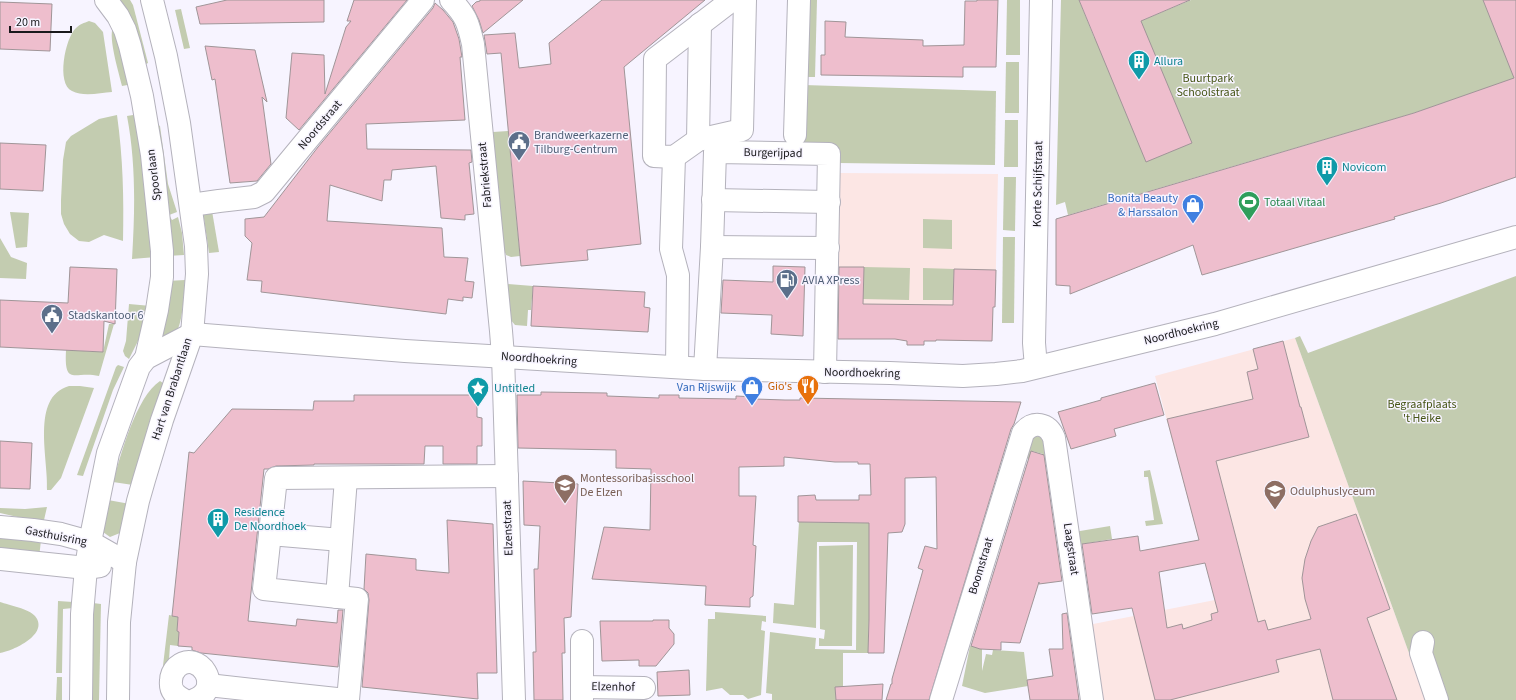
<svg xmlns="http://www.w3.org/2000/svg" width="1516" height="700" font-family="'Source Sans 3',sans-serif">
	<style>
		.education { fill: #fce6e4 }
		.green { fill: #c3ccb0 }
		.building { fill: #eebecd; stroke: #a09598; fill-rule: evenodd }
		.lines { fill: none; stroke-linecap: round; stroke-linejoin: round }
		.minor-casing { stroke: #b4b2bc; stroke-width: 24 }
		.minor { stroke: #fff; stroke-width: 22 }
		.labels { text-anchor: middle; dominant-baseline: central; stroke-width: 3; stroke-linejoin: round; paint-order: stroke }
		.culture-label { font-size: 12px; fill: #0d838f; stroke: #f7f4ff; text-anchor: start }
		.park-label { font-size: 12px; fill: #475617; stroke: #f7f4ff }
		.street-label { font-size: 12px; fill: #19191c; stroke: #f7f4ff }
		.service-label { font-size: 12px; fill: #4e5e75; stroke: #f7f4ff; text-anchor: start }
		.shop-label { font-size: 12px; fill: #366cbe; stroke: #f7f4ff; text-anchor: end }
		.leisure-label { font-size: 12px; fill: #27864d; stroke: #f7f4ff; text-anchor: start }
		.food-label { font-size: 12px; fill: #c56008; stroke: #f7f4ff; text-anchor: end }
		.education-label { font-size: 12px; fill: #785e54; stroke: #f7f4ff; text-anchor: start }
	</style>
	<rect width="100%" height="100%" fill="#f7f4ff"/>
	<g class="education">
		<path d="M839,173l159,1 -3,133h-2l-1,34 -56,-1 -12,1v4h-17l-1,-4 -12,-2h-56l1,-34h-3z"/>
		<path d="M1295,338l131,362h-324l-14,-75 127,-25 -60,-224z"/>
	</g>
	<g class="green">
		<path d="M119,0h11l3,5 15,58 -6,3z"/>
		<path d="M806,0h11l-2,77h-11z"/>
		<path d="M1007,0h13v55h-14z"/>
		<path d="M1061,0h18l15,37 41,-17 1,3 55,-23h292l33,78 -102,35 -346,102 -3,-13 -9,3z"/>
		<path d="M181,9l9,39 -6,1 -9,-39z"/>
		<path d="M89,21l6,2 8,9 9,60c-12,1 -29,5 -40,-1 -16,-7 -7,-53 4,-63 4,-4 8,-5 13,-7z"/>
		<path d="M113,27l20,57 -11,2c-3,-13 -14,-48 -9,-59z"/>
		<path d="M1006,62h13v51h-14z"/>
		<path d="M804,85l192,6 -1,74 -157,-2 -36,-16z"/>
		<path d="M139,114l17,143 -24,2c3,-48 4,-96 -5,-143z"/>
		<path d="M117,115c6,43 7,83 6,126l-19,-6 -15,7 -10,-1 -9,-7 -6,-10 -3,-10v-14l2,-40 3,-18 5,-6 28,-17z"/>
		<path d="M1005,120h13v47h-14z"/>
		<path d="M158,125l2,1 8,58 9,28 -8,3 3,5 6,-3 4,16 2,22 -17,1 -14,-130z"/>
		<path d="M508,131l12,125 -9,1 -5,-2 -2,-5 -11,-118z"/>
		<path d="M1004,177h12l-1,54 -12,-1z"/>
		<path d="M212,211l7,41 -10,1 -6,-41z"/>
		<path d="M10,212l19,1 -2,34 -11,1z"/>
		<path d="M923,219l29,1v29l-29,-1z"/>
		<path d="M1003,237h12l-1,86h-12z"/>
		<path d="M0,238l11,19 16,6 -1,16 -26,-1z"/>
		<path d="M864,267l46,1 -1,32 -46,-1z"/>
		<path d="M923,268l31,1 -1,31h-30z"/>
		<path d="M1516,276v424h-90l-131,-362 5,-2 8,17z"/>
		<path d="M185,280c-1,11 -2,44 -9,52 -4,3 -10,4 -15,5l6,-56z"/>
		<path d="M507,284l26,2 -2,24h-3l-1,16 -12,-1 -5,-6z"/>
		<path d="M129,304l22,2 -8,25 -14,28 -4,-3 -2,-5 3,-10z"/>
		<path d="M109,324h5l-15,52c-24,-6 -35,12 -33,-26l37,2z"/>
		<path d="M118,365l6,2 -11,23 -30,86 -6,-1 39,-108z"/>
		<path d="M160,381l3,2 -30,102 -20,-3c8,-28 23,-85 47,-101z"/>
		<path d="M69,386h11l14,2 -33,90 -10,12h-4c2,-30 -17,-93 22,-104z"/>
		<path d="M1036,436l6,1 9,28 -10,-3 2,-8 -11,-3 -2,8 -4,-1 2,-18z"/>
		<path d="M1150,470l13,54 -17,2 -1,-5 9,-1 -6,-43h-4v-6z"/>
		<path d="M108,500l22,4 -10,29 -10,4 -7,-5z"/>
		<path d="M47,507l-3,13 -22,-2 -22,-5v-5l25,1z"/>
		<path d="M799,522l70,1v96l-1,34h-25v47h-71v-6l-6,-1 4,-61 46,6 -1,11 41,1 1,-108h-40l-1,86 -43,-5 1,-20 20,2z"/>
		<path d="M1110,526l2,13 -36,6 -2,-13z"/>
		<path d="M0,537l41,3 -2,18 -39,-4z"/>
		<path d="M853,545l-1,101h-33v-8l5,1 1,-9 -5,-1 -1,-83z"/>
		<path d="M58,601l15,1v6l-10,1 -1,64h-6z"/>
		<path d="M0,602c9,3 29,7 35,14 15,18 -22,35 -35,37z"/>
		<path d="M93,603l8,1 -2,96h-8z"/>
		<path d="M715,612l51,4v6l-4,-1 -1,9 4,1 -4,64 -13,4 -5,-4h-13l-8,-7 -16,3 2,-72h7z"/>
		<path d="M169,615l9,2 -1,14 2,1 -1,14 -8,-1 -1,15 -7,14z"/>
		<path d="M970,646l12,2v23l4,-17 6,1 1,-5 31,2 4,34 -43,7 -23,-7z"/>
		<path d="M57,677h5v23h-6z"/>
	</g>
	<g class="building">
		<path d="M227,0h97v22l-124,2 -4,-17z"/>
		<path d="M354,0h53l-108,130 -13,-12 6,-65 32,2 1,39 21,-67 5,-6h-4z"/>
		<path d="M480,0h43l-40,33 -4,-13 -7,-14 4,-4 4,-1z"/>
		<path d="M602,0h103l-81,67 17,177 -54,6 1,10 -67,6 -20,-213 -14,1 -3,-19 31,-2 4,35 32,-4 -2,-21z"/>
		<path d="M977,0h21l-2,67h-33v10l-142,-2v-20h4v-34l21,1 -1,15 78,3v6l41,-1 1,-44h12z"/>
		<path d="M1079,0h111l-49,21 51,122 -46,19z"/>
		<path d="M1483,0h33v177l-75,26 -47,14 1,2 -193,56 -9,-30 -123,49v-8l-14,-1v-66l358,-106 100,-35z"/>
		<path d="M0,2l52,2 -2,47 -50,-2z"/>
		<path d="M435,3l8,7 10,12 6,17 3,18h-2l5,63 -99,4 1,25 104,1 1,12 -3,1 5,51 -9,1v5l-24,-2 -5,-52 -44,4 -1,10h-7l-2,21 -52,-16 -3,36 115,7 2,29 24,1 -3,23 9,1 -2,16 -9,-1v4l-15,-2 -2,15 -185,-22 1,-11 -15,-1 5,-37 -7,-7v-17l19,-2 54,-70 115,-139z"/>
		<path d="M205,46l50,4 12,52 -5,-5 9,67 -14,17 -27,2 -15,-104 -3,1z"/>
		<path d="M0,143l46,2 -3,46 -43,-2z"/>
		<path d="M773,266l32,1 -2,69 -32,-2 1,-19 -51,-2 2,-33 50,2z"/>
		<path d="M70,267l47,2 -2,55 -11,-3 -1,31 -103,-5v-47l68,3z"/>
		<path d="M839,267h25l-1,37 90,1 1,-36 42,1 -1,37h-2l-1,34 -56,-1v1h-12v4h-17v-4l-12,-2h-57z"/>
		<path d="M533,286l112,6 -1,15 6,1 -2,24 -117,-6z"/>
		<path d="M1283,341l17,66h1l8,30 -93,24 42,161 7,-2 3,10 43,-11 -6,-20 -3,-21 3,-19 6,-18 7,-14 38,-13 34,95 -23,9 30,82h-64l-13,-51 -44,11 3,12 -109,28h-15l-23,-92 -40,6 -10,-70 56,-8 2,15 59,-11 -32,-121 86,-20 -6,-27 11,-3 -5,-20zM1205,563l13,49 -7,2 1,6 -29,9 -1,-5 -15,4 -8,-56z"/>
		<path d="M1155,383l9,32 -50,14 2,7 -45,13 -13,-37 43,-12v-2z"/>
		<path d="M541,392l66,1v3l52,2v-3h20v3l57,1v-3l19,1v2l30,1h15v-2l221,4 -7,22 -3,5 -82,271h-43l5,-16h1v-5l31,-109 -5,-2 7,-22 12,3 -1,-72 -31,1v46l-3,8 -14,1 -4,120h-16l1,-34v-96l-71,-1v-26l17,-1 1,5h43v-5h12l-1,-31h-12v-2h-23l-51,-5v9l-45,1v29h17l-3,49 3,1 -3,50 -3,2v9l-45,-2 1,-19 -114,-7 12,-52 46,3 1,-61 -35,-1v-18l-98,-2 -1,-53h24z"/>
		<path d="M354,395h123v22l5,1v28h-5v18h-34v-18h-18l-1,18h-110v1l-38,1 -8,3h-4l-16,152 48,5 1,-7 40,4 1,-13h5l-5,57 -137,-14 -9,-3v-3l-14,-1 1,-14 -2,-1 1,-14 -6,-1 17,-164 5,1 38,-44 81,1 1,-9h40z"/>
		<path d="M0,441l32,2 -2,46 -30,-1z"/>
		<path d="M1031,451l13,4 18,126 -23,3v-2l-19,61 -19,-1v8l-21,-1 -9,-3z"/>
		<path d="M523,481l55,3 -7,133 -7,1 1,35h-3l1,47h-29l-1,-48h3l-2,-83h4l2,-43 -16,-1z"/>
		<path d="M447,520l46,4 4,149h-20l1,26 -116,-12 7,-87 -1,-7 -4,-4 2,-35 50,5v11l33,3z"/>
		<path d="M1067,613l12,87h-49l-3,-20 26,-4 -4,-27h14l-1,-35z"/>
		<path d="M653,620h16v8l5,6v10l-18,22h-17v-6l-37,1 -2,-40h53z"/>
		<path d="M689,670l1,25 -32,1 -1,-24z"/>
		<path d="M883,684l-1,16h-46l-1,-13z"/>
	</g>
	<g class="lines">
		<g class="minor-casing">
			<g id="minor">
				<path d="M106,0l12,16 7,14 5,16 12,50 10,59 10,96v26l-5,33 -11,48"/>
				<path d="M451,0c15,16 17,22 22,44l28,287 2,25 11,344"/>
				<path d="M795,135l4,-135"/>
				<path d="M698,140l2,-116"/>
				<path d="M674,157l24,-17 44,-10 3,-130"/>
				<path d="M713,200l116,2"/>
				<path d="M191,205l28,-4 35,-4 10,-5 159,-192"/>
				<path d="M712,247l116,1"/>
				<path d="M192,334l213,17 300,18 185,4 73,3 33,-2 26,-3 193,-47 301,-87"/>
				<path d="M677,367l1,-92 -7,-26 3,-92 -20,-1 1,-97 77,-59"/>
				<path d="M1036,367l-2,-24 7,-343"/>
				<path d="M705,369l7,-122 3,-95 114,2 -4,218"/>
				<path d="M0,527l33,3 28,4 29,8 35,20"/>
				<path d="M270,534l71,6"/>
				<path d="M0,559l86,9 14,-2"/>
				<path d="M337,597l9,-119"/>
				<path d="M582,641v59"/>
				<path d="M1423,642l-2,11 16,47"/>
				<path d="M208,685l138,15"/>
				<path d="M582,687l62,1"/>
				<path d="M81,700l1,-86 4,-46 4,-26 18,-89 31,-86 7,-9 46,-24"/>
				<path d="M118,700l1,-78 6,-60 13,-61 6,-21 18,-60 30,-86 5,-60 -1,-28 -17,-123 -13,-67 -14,-56"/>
				<path d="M184,700c-9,-4 -14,-10 -13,-19 0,-5 2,-10 6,-14 22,-19 48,22 17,33"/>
				<path d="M348,700l9,-101 -93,-10 12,-111 231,-2"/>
				<path d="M941,700l82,-267c10,-13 25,-10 31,5l38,262"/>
			</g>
		</g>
		<use href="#minor" class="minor"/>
	</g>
	<defs>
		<g id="building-pin" transform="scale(1.15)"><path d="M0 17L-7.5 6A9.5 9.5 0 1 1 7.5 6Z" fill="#0f9aa8" stroke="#f7f4ff"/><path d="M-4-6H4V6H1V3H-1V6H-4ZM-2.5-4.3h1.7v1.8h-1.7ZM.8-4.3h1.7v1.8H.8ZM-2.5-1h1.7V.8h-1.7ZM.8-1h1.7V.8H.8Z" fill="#fff"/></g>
		<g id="civic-pin" transform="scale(1.15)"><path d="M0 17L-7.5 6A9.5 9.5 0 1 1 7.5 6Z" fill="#5c6f8a" stroke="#f7f4ff"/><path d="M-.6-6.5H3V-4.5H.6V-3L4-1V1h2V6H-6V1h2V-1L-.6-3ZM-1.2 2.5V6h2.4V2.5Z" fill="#fff"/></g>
		<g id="stadium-pin" transform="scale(1.15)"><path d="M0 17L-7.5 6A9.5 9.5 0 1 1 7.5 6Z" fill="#2e9e5b" stroke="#f7f4ff"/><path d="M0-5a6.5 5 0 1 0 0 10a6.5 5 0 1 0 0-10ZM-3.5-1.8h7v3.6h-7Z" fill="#fff"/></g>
		<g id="shop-pin" transform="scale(1.15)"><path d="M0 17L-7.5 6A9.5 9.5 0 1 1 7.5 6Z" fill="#3f7fe0" stroke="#f7f4ff"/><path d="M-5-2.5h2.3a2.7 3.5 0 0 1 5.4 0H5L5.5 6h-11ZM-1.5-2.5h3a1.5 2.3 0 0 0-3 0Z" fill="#fff"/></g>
		<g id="fuel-pin" transform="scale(1.15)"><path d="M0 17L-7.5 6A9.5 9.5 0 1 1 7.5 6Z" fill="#5c6f8a" stroke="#f7f4ff"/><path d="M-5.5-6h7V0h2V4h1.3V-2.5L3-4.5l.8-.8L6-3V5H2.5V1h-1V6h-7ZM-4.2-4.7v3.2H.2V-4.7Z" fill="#fff"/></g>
		<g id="restaurant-pin" transform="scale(1.15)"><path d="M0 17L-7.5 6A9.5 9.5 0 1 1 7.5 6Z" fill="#e8710a" stroke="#f7f4ff"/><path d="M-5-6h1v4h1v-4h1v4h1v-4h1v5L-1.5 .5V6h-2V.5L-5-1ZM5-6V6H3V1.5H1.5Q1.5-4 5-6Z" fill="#fff"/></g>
		<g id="sight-pin" transform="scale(1.15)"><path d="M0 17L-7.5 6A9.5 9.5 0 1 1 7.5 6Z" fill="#0f9aa8" stroke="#f7f4ff"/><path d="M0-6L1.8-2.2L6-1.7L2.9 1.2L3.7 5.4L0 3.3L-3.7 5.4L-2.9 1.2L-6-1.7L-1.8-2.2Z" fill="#fff"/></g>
		<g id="school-pin" transform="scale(1.15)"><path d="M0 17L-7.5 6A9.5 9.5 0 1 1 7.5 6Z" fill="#8d6e63" stroke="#f7f4ff"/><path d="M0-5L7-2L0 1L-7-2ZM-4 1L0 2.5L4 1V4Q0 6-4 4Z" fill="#fff"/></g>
	</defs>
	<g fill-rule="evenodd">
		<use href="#building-pin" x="1139" y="61"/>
		<use href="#civic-pin" x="519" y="142"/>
		<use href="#building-pin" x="1327" y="167"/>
		<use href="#stadium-pin" x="1249" y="202"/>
		<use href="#shop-pin" x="1193" y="205"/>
		<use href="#fuel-pin" x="787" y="280"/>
		<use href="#civic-pin" x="52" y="315"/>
		<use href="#restaurant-pin" x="808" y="386"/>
		<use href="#shop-pin" x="752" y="387"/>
		<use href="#sight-pin" x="478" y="388"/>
		<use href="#school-pin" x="565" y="485"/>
		<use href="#school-pin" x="1275" y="491"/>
		<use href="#building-pin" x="218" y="519"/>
	</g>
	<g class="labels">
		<g class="culture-label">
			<text x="1154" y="61">Allura</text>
			<text x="1342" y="167">Novicom</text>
			<text x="494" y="388">Untitled</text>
			<text x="234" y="512">Residence<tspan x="234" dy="14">De Noordhoek</tspan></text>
		</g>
		<g class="park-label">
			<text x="1208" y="78">Buurtpark<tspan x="1208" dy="14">Schoolstraat</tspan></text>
			<text x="1422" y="404">Begraafplaats<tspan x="1422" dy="14">'t Heike</tspan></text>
		</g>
		<g class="street-label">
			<text transform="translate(320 125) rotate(-50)">Noordstraat</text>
			<text transform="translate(773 153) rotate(1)">Burgerijpad</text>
			<text transform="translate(154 175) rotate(-97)">Spoorlaan</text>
			<text transform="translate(485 175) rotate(-95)">Fabriekstraat</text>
			<text transform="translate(1038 184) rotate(-89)">Korte Schijfstraat</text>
			<text transform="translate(1181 332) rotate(-14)">Noordhoekring</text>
			<text transform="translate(539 359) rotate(4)">Noordhoekring</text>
			<text transform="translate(862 373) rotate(1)">Noordhoekring</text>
			<text transform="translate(172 389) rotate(-72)">Hart van Brabantlaan</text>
			<text transform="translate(508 528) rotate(-92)">Elzenstraat</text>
			<text transform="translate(56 536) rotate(11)">Gasthuisring</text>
			<text transform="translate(1071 549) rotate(82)">Laagstraat</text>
			<text transform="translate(981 566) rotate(-73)">Boomstraat</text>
			<text transform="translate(613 687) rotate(1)">Elzenhof</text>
		</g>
		<g class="service-label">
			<text x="534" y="135">Brandweerkazerne<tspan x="534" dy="14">Tilburg-Centrum</tspan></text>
			<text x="802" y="280">AVIA XPress</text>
			<text x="68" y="315">Stadskantoor 6</text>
		</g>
		<g class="shop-label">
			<text x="1178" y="198">Bonita Beauty<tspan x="1178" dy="14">&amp; Harssalon</tspan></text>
			<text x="736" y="387">Van Rijswijk</text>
		</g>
		<g class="leisure-label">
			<text x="1264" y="202">Totaal Vitaal</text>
		</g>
		<g class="food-label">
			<text x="792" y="386">Gio's</text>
		</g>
		<g class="education-label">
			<text x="580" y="478">Montessoribasisschool<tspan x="580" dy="14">De Elzen</tspan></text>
			<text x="1290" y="491">Odulphuslyceum</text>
		</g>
	</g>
	<path d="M10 26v6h61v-6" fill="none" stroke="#19191c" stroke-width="2"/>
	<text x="16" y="26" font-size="12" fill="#19191c" stroke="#f7f4ff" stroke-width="3" paint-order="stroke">20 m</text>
</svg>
